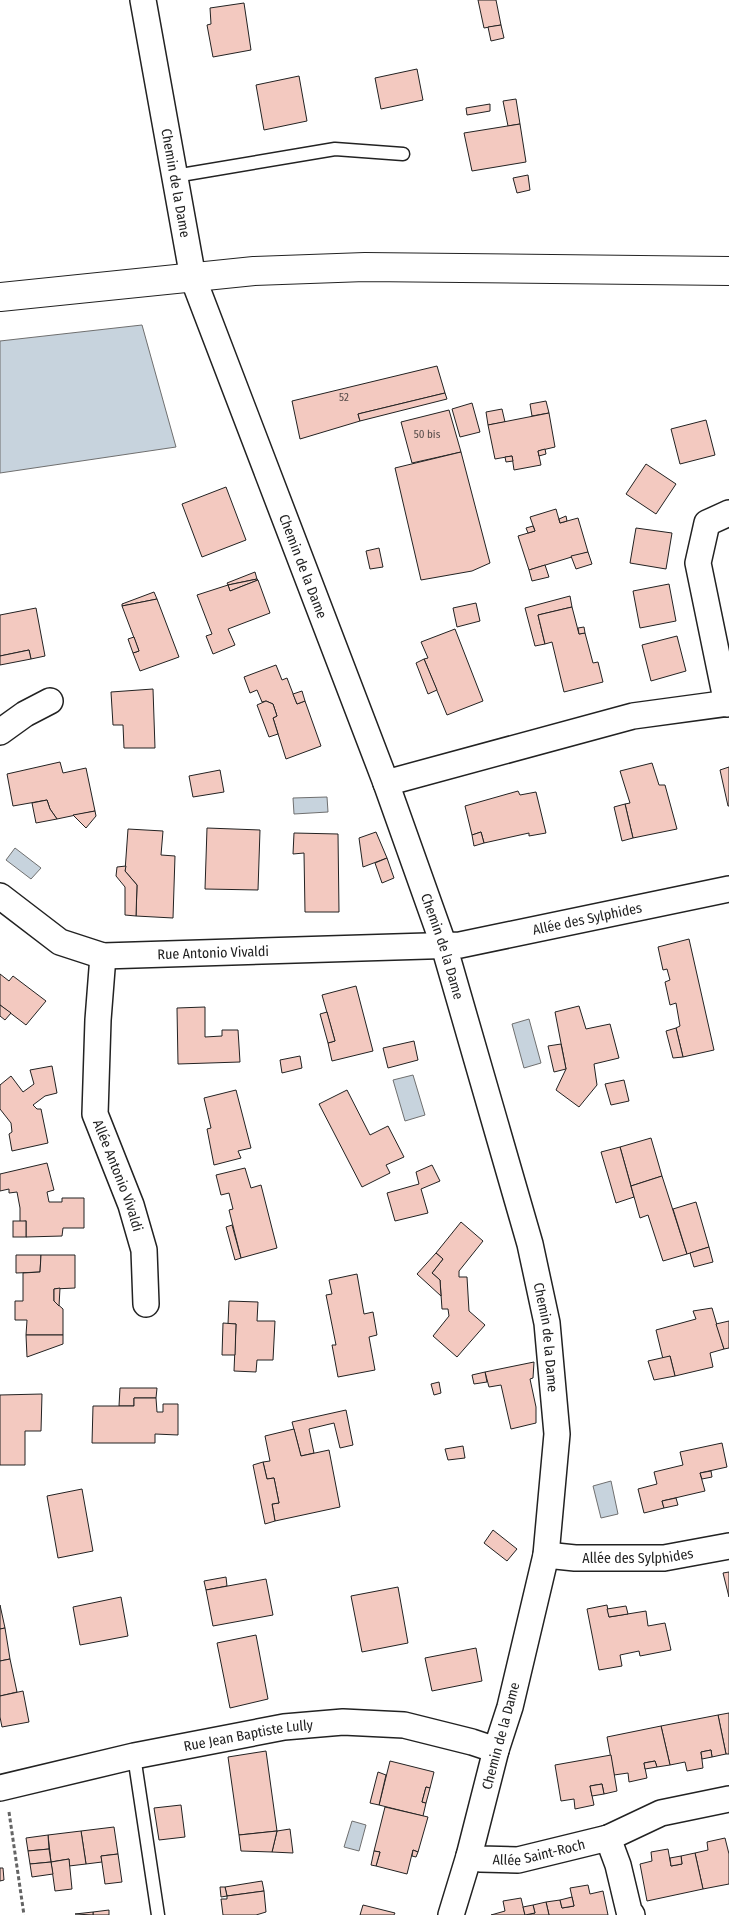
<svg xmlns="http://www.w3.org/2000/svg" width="729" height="1915" font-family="'Fira Sans Condensed',sans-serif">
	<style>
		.water { fill: #c7d3dd; stroke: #6f6f6f }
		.building { fill: #f3c9c0; stroke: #222 }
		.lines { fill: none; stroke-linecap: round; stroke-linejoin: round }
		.lane-casing { stroke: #222; stroke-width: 15 }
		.street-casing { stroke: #222; stroke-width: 28 }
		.primary-casing { stroke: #222; stroke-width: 30 }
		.path { stroke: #646464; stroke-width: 3; stroke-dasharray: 4 2.5; stroke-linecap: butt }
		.lane { stroke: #fff; stroke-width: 12 }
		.street { stroke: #fff; stroke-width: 25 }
		.primary { stroke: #fff; stroke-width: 28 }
		.labels { text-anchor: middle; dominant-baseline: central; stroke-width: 4; stroke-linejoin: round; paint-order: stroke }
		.number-label { font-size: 11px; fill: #564c4a }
		.street-label { font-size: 14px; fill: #222; stroke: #fff }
	</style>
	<rect width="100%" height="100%" fill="#fff"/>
	<g class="water">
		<path d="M142,325l34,122 -176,26v-132z"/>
		<path d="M327,797l1,15 -34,2 -1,-16z"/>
		<path d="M15,848l26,20 -10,11 -25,-19z"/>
		<path d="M529,1019l12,44 -17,5 -12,-44z"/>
		<path d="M413,1075l12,40 -20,6 -12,-41z"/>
		<path d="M611,1481l7,33 -17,4 -8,-32z"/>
		<path d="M352,1821l14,4 -7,26 -15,-4z"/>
	</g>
	<g class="building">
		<path d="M478,0h18l5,25 -17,3z"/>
		<path d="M244,3l7,47 -38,7 -6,-32 4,-1 -1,-16z"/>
		<path d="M501,25l3,13 -13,3 -3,-14z"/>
		<path d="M417,69l6,31 -42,9 -6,-31z"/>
		<path d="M299,76l8,45 -43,9 -8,-45z"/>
		<path d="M516,99l4,25 -12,2 -5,-25z"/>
		<path d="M490,104v7l-23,4 -1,-7z"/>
		<path d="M520,124l6,38 -54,9 -8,-38z"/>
		<path d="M528,175l2,15 -13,3 -4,-15z"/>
		<path d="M437,366l8,27 -87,21 2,7 -60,18 -8,-38z"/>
		<path d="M445,393l2,6 -87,22 -2,-7z"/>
		<path d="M546,401l3,12 -17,3 -2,-12z"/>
		<path d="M472,403l8,29 -20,5 -8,-28z"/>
		<path d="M502,409l3,13 -17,3 -2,-13z"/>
		<path d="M449,410l12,42 -49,11 -11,-41z"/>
		<path d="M549,413l6,34 -17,4 3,14 -27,5 -2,-14 -17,3 -7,-34z"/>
		<path d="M706,420l9,35 -35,9 -9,-35z"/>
		<path d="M545,449l1,5 -7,2 -1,-5z"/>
		<path d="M461,452l29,111 -18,8 -51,9 -26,-112z"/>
		<path d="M512,456l1,5 -7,1 -1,-5z"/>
		<path d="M646,464l30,20 -20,30 -30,-20z"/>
		<path d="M226,487l20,53 -44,17 -20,-53z"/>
		<path d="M556,509l4,14 18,-5 10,34 -59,18 -11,-34 17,-5 -5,-14z"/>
		<path d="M566,516l1,5 -7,2 -1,-4z"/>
		<path d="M533,526l2,5 -7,2 -2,-5z"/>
		<path d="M636,528l36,5 -6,36 -36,-6z"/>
		<path d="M379,548l4,19 -13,2 -4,-18z"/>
		<path d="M588,552l4,12 -16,5 -5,-13z"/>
		<path d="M545,565l4,12 -17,4 -3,-11z"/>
		<path d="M255,572l2,7 -29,6 -1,-2z"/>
		<path d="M257,579l1,1 -28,11 -2,-6z"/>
		<path d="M258,580l12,33 -42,16 7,16 -22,9 -7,-18 6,-2 -15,-39 31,-10 2,6z"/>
		<path d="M669,584l7,37 -36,7 -7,-37z"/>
		<path d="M154,592l3,7 -35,7v-2z"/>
		<path d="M570,596l2,11 -34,8 7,29 -10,2 -10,-38z"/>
		<path d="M157,599l22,58 -39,14 -7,-18 6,-2 -17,-45z"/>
		<path d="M476,603l4,18 -23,6 -4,-19z"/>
		<path d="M572,607l7,27 6,-1 8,30 5,-1 5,20 -39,10 -12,-50 -7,2 -7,-29z"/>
		<path d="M36,608l9,48 -14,3 -2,-9 -29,6v-41z"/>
		<path d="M584,627l1,6 -6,1 -1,-6z"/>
		<path d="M455,629l28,72 -36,14 -23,-56 4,-1 -7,-16z"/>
		<path d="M677,636l9,35 -35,10 -9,-36z"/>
		<path d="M134,637l5,14 -6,2 -5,-14z"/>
		<path d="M29,650l2,9 -31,6v-9z"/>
		<path d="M424,659l13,31 -9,4 -12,-31z"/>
		<path d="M276,665l6,15 5,-2 10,26 8,-3 16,45 -35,13 -13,-41 4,-2 -4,-12 -7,-3 -4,1 -5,-12 -7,3 -6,-16z"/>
		<path d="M153,689l2,59h-31l-1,-23h-10l-2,-33z"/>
		<path d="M302,691l3,10 -8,3 -4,-10z"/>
		<path d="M266,701l7,3 4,12 -4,2 5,16 -9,3 -12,-32z"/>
		<path d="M60,762l3,11 23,-5 9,43 -38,8 -7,-10 -3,-9 -34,6 -6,-32z"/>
		<path d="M652,763l7,22h6l12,44 -44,9 -8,-34 5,-1 -10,-32z"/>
		<path d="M729,767v39h-1l-8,-36z"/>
		<path d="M220,770l4,22 -31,5 -4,-21z"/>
		<path d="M518,791l2,4 16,-3 10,41 -17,3v-3l-45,10 -3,-11 -9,3 -7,-29z"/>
		<path d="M47,800l3,9 7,10 -21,4 -4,-20z"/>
		<path d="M625,804l8,34 -11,3 -8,-34z"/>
		<path d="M95,811l1,5 -10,12 -13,-13z"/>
		<path d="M207,828l53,2 -2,60 -53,-1z"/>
		<path d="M128,829l35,2 -2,24 14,1 -2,62 -37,-2 1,-31 -12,-14z"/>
		<path d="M376,832l11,26 -24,9 -4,-29z"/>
		<path d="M481,832l3,11 -10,3 -2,-11z"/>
		<path d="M294,833l44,1 1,78h-34l-1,-59 -11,1z"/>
		<path d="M387,858l7,20 -12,5 -7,-20z"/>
		<path d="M126,866l-1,5 12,14 -1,31 -11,-1v-28l-9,-11 1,-9z"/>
		<path d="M689,939l25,111 -31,7 -7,-29 4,-2 -4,-23 -6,2 -5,-23 5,-2 -3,-11 -4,1 -5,-23z"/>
		<path d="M0,974l9,7 4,-5 33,25 -20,24 -26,-20z"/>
		<path d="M356,986l17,65 -41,10 -4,-18 7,-2 -13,-46z"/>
		<path d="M0,1005l11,8 -6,7 -5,-4z"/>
		<path d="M579,1006l7,23 24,-5 9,34 -25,6 3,21 -18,22 -23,-17 10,-21 -11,-57z"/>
		<path d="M205,1007v30l17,-1v-6h16l2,32 -62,2 -1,-56z"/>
		<path d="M327,1012l8,29 -7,2 -8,-29z"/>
		<path d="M676,1028l7,29 -10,1 -7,-27z"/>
		<path d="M414,1041l4,19 -30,8 -5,-20z"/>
		<path d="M561,1044l5,25 -12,3 -6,-26z"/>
		<path d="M300,1056l2,12 -20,5 -2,-13z"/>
		<path d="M52,1066l5,27 -12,3 -12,9 4,4h4l7,34 -36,8 -3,-17 3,-2 -1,-9 -11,-14v-24l11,-9 12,16 11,-8 -4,-14z"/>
		<path d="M624,1080l5,21 -18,4 -6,-21z"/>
		<path d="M236,1090l15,58 -13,3 3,7 -27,7 -7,-36 4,-1 -7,-30z"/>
		<path d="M347,1090l23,45 18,-9 16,31 -18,8 4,8 -28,14 -43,-83z"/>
		<path d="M651,1138l11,38 -31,10 -11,-39z"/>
		<path d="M620,1147l14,50 -18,6 -15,-51z"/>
		<path d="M47,1163l7,27 -7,2 2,10h13v-4h22v30h-21l-1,8 -36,1v-16l-6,1v-14l-3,-16 -8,1v-4l-9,2v-17z"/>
		<path d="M432,1165l8,16 -19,8 7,24 -33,8 -8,-28 32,-9 -3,-12z"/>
		<path d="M245,1168l6,20 10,-3 16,63 -36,10 -12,-48 4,-1 -4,-16 -8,2 -5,-20z"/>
		<path d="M662,1176l25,78 -24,7 -15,-46 -8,3 -9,-32z"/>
		<path d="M696,1202l13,45 -22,7 -14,-45z"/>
		<rect x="13" y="1221" width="13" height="16"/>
		<path d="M461,1222l22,19 -24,30v6h8l2,34 16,14 -28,32 -24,-21 16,-20 -1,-7h-6l-2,-29 -8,-7 11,-14 -7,-6z"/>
		<path d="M232,1225l9,33 -6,2 -9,-33z"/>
		<path d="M709,1247l4,15 -19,5 -4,-14z"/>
		<path d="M436,1253l7,6 -11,14 8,7 1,16 -24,-22z"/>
		<path d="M16,1255h25l-1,17 -24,1z"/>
		<path d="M41,1255h34v33l-21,1v12l9,8v26h-37l1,-15h-12v-19h8v-28l17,-1z"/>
		<path d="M357,1274l7,40 9,-2 4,23 -8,2 6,33 -37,7 -6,-32h4l-10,-50 6,-1 -3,-14z"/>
		<path d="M60,1288l-1,18 -5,-5v-12z"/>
		<path d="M229,1301l29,1 -1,19h18l-2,39h-16l-1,12 -22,-1 2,-47h-8z"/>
		<path d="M712,1308l12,41 -14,4 3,14 -38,9 -5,-20 -7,3 -7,-29 40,-11 -3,-8z"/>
		<path d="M729,1321v27l-5,1 -8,-25z"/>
		<path d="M223,1323l13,1 -1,31h-13z"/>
		<path d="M26,1335h37v9l-36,13z"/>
		<path d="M670,1356l5,20 -21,4 -6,-19z"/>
		<path d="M534,1362l-1,16 -3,1 6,28v16l-25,6 -10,-44 -12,2 -4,-15z"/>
		<path d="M485,1372l2,10 -13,2 -2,-9z"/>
		<path d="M439,1382l2,11 -7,2 -3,-11z"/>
		<path d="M120,1388h37l-1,10h-22v8h-15z"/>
		<path d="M42,1394l-1,37h-16v34h-25v-70z"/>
		<path d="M134,1398h22l1,14h6v-8h15v31l-23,-1v9h-63l1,-37h41z"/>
		<path d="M346,1410l7,35 -13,3 -6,-25 -25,6 5,24 -13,3 -9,-34z"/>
		<path d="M294,1429l7,27 28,-6 11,57 -65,14 -3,-17 7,-1 -5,-25 -7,1 -4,-17 7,-1 -5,-25z"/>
		<path d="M722,1443l5,24 -27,6 5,18 -43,10 2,7 -20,5 -6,-24 19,-5 -3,-12 29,-7 -3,-13z"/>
		<path d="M463,1446l2,12 -17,2 -3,-11z"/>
		<path d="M263,1462l4,17 7,-1 5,25 -7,1 3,17 -10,3 -12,-59z"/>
		<path d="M711,1471l1,6 -10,2 -2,-6z"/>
		<path d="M82,1489l11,62 -35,7 -11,-62z"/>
		<path d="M676,1498l2,7 -14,3 -2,-7z"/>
		<path d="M493,1530l24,19 -10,12 -23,-18z"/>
		<path d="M729,1572v25l-6,-24z"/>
		<path d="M226,1577l1,9 -21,4 -2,-9z"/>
		<path d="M266,1579l7,36 -60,11 -7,-36z"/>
		<path d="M398,1587l10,56 -46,9 -11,-56z"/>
		<path d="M121,1597l7,39 -48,9 -7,-38z"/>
		<path d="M0,1605l5,23 -5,1z"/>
		<path d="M607,1605l2,12 37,-6 2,15 17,-3 6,27 -31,6 -1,-5 -19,4 2,11 -23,4 -12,-61z"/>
		<path d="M626,1606l2,8 -19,3 -2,-8z"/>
		<path d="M5,1628l5,31 -10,2v-32z"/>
		<path d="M256,1635l12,64 -38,9 -13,-65z"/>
		<path d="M476,1648l6,33 -50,10 -7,-33z"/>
		<path d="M10,1659l7,33 -17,4v-35z"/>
		<path d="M23,1691l6,31 -27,5 -2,-10v-21z"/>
		<path d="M729,1713v41h-3l-8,-39z"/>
		<path d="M718,1715l8,39 -14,3 -1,-7 -10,2 2,16 -16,3 -2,-9 -15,3 -9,-39z"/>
		<path d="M661,1726l9,39 -13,2 -2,-6 -11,2 3,15 -18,4 -1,-9 -14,2 -7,-38z"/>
		<path d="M711,1750l1,7 -10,2 -1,-7z"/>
		<path d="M266,1751l11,80 -38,4 -11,-78z"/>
		<path d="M611,1755l6,36 -13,3 -2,-10 -12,2 4,19 -19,4 -1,-10 -13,2 -6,-36z"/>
		<path d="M390,1761l44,11 -4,16 -4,-1 -4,15 4,1 -3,13 -44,-11z"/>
		<path d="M655,1761l2,6 -12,2 -1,-6z"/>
		<path d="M378,1772l8,3 -7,30 -9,-2z"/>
		<path d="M602,1784l2,10 -12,2 -2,-10z"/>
		<path d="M426,1787l4,1 -4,15 -4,-1z"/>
		<path d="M181,1805l4,32 -26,3 -5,-32z"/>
		<path d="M385,1807l43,10 -10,35 -5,-2 -6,24 -31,-8 4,-14 -6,-1z"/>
		<path d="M114,1827l4,27 -17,2 1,6 -16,2 -5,-33z"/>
		<path d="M290,1829l3,24 -21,-1 5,-21z"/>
		<path d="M81,1831l5,33 -17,2v-7l-18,3 -3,-27z"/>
		<path d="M277,1831l-5,21 -31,-1 -2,-16z"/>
		<path d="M48,1835l1,14 -21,2 -2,-13z"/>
		<path d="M725,1838l4,16v30l-26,5 -8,-36 13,-3 -1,-8z"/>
		<path d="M49,1849l2,13 -21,2 -2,-13z"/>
		<path d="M668,1849l3,17 11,-2 -1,-8 14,-3 8,36 -56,12 -7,-37 12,-3 -1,-9z"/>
		<path d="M413,1850l5,2 -2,5 -4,-1z"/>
		<path d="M374,1851l6,1 -4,14 -5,-1z"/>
		<path d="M118,1854l4,28 -17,2 -4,-28z"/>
		<path d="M681,1856l1,8 -11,2 -1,-8z"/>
		<path d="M69,1859l3,30 -17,2 -4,-29z"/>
		<path d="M51,1862l2,12 -21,3 -2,-13z"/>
		<path d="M0,1868h3l1,12 -4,1z"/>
		<path d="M262,1881l2,10 -37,5 -2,-9z"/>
		<path d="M588,1885l2,9 13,-3 5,24h-59l-3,-13 14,-2 2,8 12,-2 -4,-18z"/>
		<path d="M220,1887h5l2,9 -6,1z"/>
		<path d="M264,1891l2,21 -10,3h-33l-2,-16h6v-3z"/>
		<path d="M572,1897l2,9 -12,2 -2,-8z"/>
		<path d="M521,1898l4,17 10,-2 -2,-8 13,-3 3,13h-58l14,-4 -2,-10z"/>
		<path d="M363,1905l32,8 -1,2h-34z"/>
		<path d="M533,1905l2,8 -10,2 -2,-8z"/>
		<path d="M109,1910v5h-16v-3z"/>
		<path d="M93,1912v3l-18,-1z"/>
	</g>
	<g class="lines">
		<g class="lane-casing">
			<g id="lane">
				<path d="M175,176l160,-27 68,5"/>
				<path d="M134,1756l24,159"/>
			</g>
		</g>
		<g class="street-casing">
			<g id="street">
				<path id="s1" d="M143,0l50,278 193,505 58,163 86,298 17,79 10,111 -11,121 -36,152 -14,43 -27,106 -18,59"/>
				<path d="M727,704l-29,-141 9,-40 22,-10"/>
				<path d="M0,732l25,-18 25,-13"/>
				<path d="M386,783l247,-67 96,-13"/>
				<path id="s2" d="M0,896l60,46 43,14 357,-11 269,-56"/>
				<path id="s3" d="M103,956l-5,64 -3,94 36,91 13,45 2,54"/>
				<path id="s4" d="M546,1555l29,3h89l65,-12"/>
				<path id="s5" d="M0,1788l134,-32 150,-29 59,-5 61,3 68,17 24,8"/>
				<path d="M608,1838l10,27 11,46 3,4"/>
				<path id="s6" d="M469,1856l11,3 38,1 90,-22 53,-25 68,-14"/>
			</g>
		</g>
		<g class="primary-casing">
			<path id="primary" d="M0,297l254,-26 111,-4 364,4"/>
		</g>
		<path class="path" d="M9,1812l15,103"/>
		<use href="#lane" class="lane"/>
		<use href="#street" class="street"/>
		<use href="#primary" class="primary"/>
	</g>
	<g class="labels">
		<g class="number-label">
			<text x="344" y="397">52</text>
			<text x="427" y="434">50 bis</text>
		</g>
		<g class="street-label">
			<text stroke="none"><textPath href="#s1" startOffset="186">Chemin de la Dame</textPath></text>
			<text stroke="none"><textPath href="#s1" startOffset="591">Chemin de la Dame</textPath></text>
			<text stroke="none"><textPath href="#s2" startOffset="608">Allée des Sylphides</textPath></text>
			<text stroke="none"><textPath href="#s1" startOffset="996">Chemin de la Dame</textPath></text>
			<text stroke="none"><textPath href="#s2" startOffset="231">Rue Antonio Vivaldi</textPath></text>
			<text stroke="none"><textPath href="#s3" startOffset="224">Allée Antonio Vivaldi</textPath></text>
			<text stroke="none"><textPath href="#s1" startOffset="1401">Chemin de la Dame</textPath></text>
			<text stroke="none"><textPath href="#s4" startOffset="92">Allée des Sylphides</textPath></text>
			<text stroke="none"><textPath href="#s5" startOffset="254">Rue Jean Baptiste Lully</textPath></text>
			<text transform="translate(501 1736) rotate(-75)">Chemin de la Dame</text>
			<text stroke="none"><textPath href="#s6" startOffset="71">Allée Saint-Roch</textPath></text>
		</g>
	</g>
</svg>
